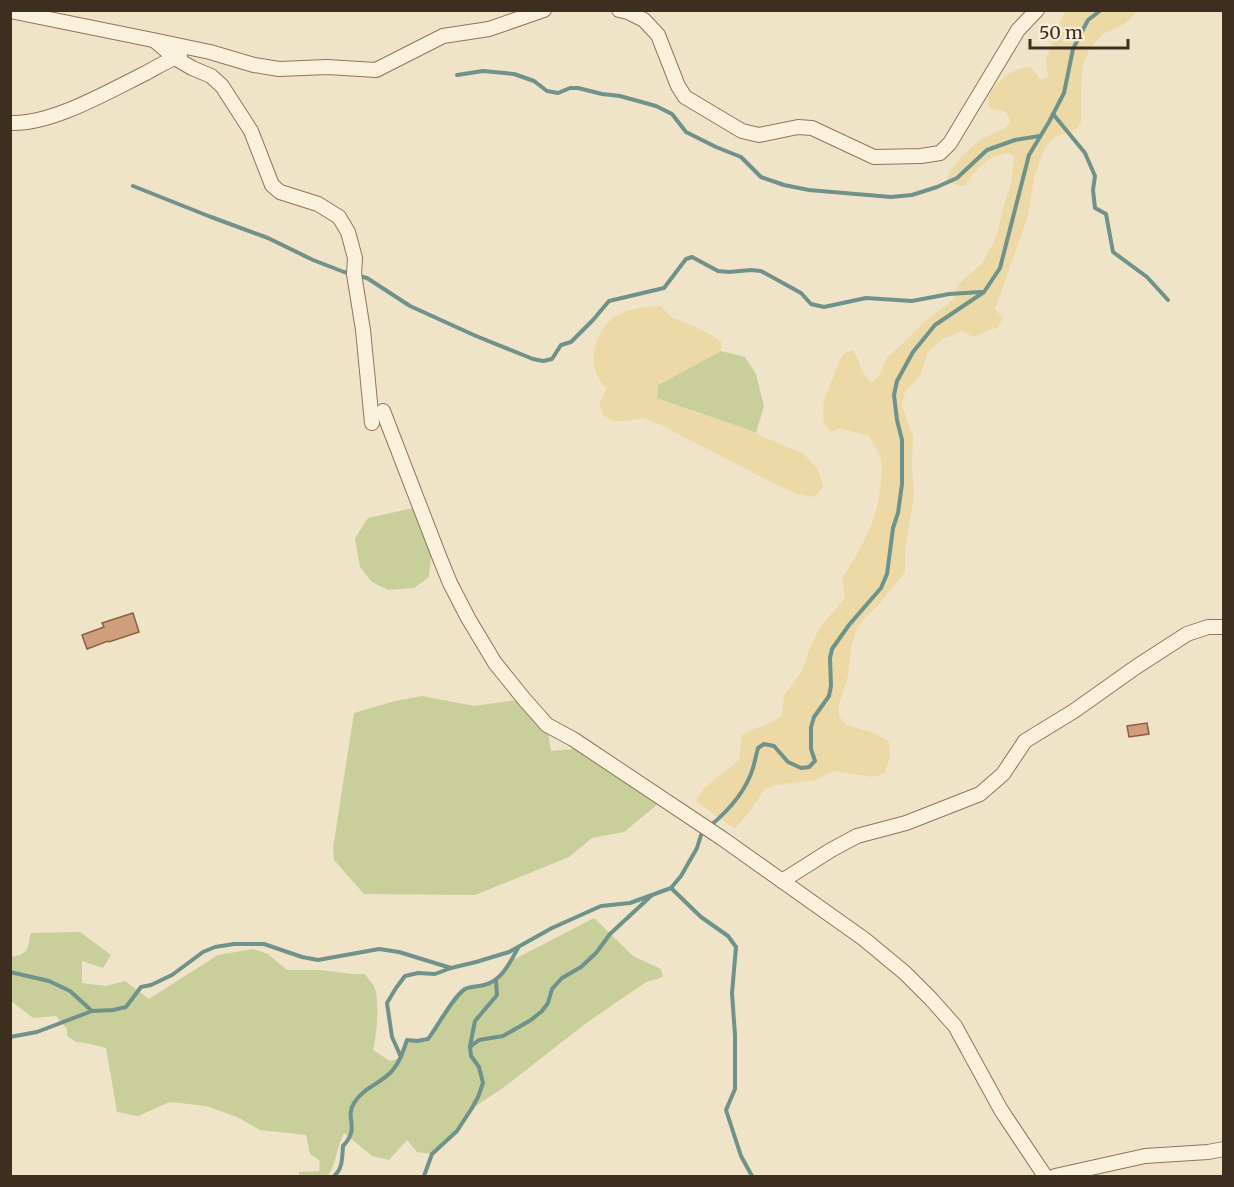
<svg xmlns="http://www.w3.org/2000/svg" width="1234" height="1187" font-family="Merriweather,serif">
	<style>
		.green { fill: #c9cf9b }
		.sand { fill: #ecd9a5 }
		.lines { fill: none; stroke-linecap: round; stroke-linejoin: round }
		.stream { stroke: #6f938a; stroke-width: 4 }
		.building { fill: #cf9f7d; stroke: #8d5f41; stroke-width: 1.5 }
		.minor-casing { stroke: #8d765c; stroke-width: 16 }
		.minor { stroke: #faf1dc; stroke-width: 14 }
	</style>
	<rect width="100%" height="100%" fill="#f0e4c8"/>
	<g class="green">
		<path d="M721,351l24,6 11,17 8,32 -8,27c-32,-13 -66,-22 -99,-35l1,-13z"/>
		<path d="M413,508l15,7 4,31 -3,31 -15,11 -26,2 -16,-8 -12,-15 -5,-29 13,-20z"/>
		<path d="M422,696l52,10 50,-7 23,26 4,26 34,-3 23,19 50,37 -34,28 -32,6 -23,19 -94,38 -111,-1 -30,-34 -1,-12 21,-135 41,-12z"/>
		<path d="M594,918l39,38 28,13 2,8 -17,5 -61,42 -78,61 -34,23 -16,23 -25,23 -15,-2 -10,-12 -18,20 -17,-4 -28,-23c-7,14 -8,30 -16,43h-29v-4l20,-1 1,-10 -10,-7 -4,-19 -46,-5 -23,-13 -31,-11 -36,-4 -32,14 -21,-4 -11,-64 -20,-5 -10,-1 -9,-6v-7l-11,-13 -23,2 -22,-17v-44c18,-3 16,-7 20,-24l49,-1 31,23 -8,13 -21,-7v22l24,3 19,-5 24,18 69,-44 35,-6 15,5 19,16h33l33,4h12c3,4 6,8 9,12 6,14 3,49 -1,64l17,11 11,-3 6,-18 10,1 11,-2 20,-29 18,-22 19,-3 11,-4 15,-20z"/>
	</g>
	<g class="sand">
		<path d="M1065,11h73l-12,12 -23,11 -13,14 -7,17 -2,21v36l-6,8 -20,7 -9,9 -12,31 -6,39 -33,93 8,9 -5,9 -25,10 -11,-6 -19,8 -15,13 -8,23 -15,17 -3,14 11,31 -1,30 2,29 -9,55v21l-26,32 -21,22 -7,21 -3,29 -9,29v11l7,9 28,8 15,9 1,16 -6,16 -12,3 -38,-6 -18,9 -40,5 -11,4 -15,22 -15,18 -39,-28 8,-13 35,-28 3,-25c13,-9 29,-9 40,-20l2,-19 18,-25 9,-26 9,-18 25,-29 -3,-20c21,-32 37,-60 39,-99 1,-8 1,-15 -1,-23 -2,-7 -8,-13 -11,-20l-29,-8 -5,3h-5l-6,-7 -1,-12 1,-12 16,-40 4,-6 8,-4 6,8 3,11 8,12 4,1 7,-7 7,-18 15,-13 23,-23 29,-22 4,-14 24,-22 10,-17 7,-19 5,-22 7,-21 3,-26 -4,-5 -16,3 -15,11 -15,19 -9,-1 -7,-4 1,-8 13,-17 18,-16 25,-12 6,-7 -5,-9 -17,-4c-6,-16 13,-31 27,-38 4,-2 10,-2 15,-3l10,13 7,-3 -2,-19z"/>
		<path d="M660,306l13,12 22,8 26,15v10l-63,34 -1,13 28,11 53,17 66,28 15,17 4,17 -9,9 -16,-3 -25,-11 -112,-58 -18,-7 -18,3h-12l-10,-6 -4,-12 8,-14c-4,-5 -9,-10 -11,-16 -7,-19 3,-49 22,-58 14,-7 27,-8 42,-9z"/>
	</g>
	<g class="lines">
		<g class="stream">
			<path d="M457,75l26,-4 31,3 20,7 13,10 11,2 12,-5h8l24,6 18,2 36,10 16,8 14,18 30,15 25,10 20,20 23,8 25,5 82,7 21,-2 25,-8 20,-9 30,-28 28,-10 25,-4"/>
			<path d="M1053,114l32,39 10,23 -2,14 2,18 11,6 7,38 34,25 21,23"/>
			<path d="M133,186l78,31 57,21 45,22 31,12 23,6 43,28 66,30 57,23 10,2 9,-2 9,-14 10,-3 22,-22 16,-19 55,-13 22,-29 6,-2 26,14 11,1 22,-2 10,1 40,22 10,11 13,3 42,-9 46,3 37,-7 32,-2"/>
			<path d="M710,826c18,-15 36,-35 43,-58 2,-7 3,-13 5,-20l6,-4 10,2 14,16 13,6 8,-1 6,-6 -4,-12v-22l3,-10 15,-21 2,-10 -1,-28 2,-9 17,-24 32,-37 6,-14 6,-46 5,-15 4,-29v-44l-5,-20 -3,-25 3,-14 16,-29 22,-27 49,-33 16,-24 29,-113 20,-33 15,-29 9,-44 15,-29 13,-10"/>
			<path d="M671,888l30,29 27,19 8,11 -4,46 3,42v54l-9,21 15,46 11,20"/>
			<path d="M10,972l39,9 21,10 22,20"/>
			<path d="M10,1037l27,-5 55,-21 21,-1 13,-3 15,-20 10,-2 21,-10 31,-23 12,-5 19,-3h30l38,13 16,3 61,-11 20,3 52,16 25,-6 33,-10 43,-24 49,-22 29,-3 41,-15 10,-12 16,-28 4,-13 3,-4"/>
			<path d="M470,1046l5,-25 22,-26 -1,-14"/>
			<path d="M401,1057l-9,-20 -5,-34 9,-15 9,-12 13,-3 17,1 16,-6"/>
			<path d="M334,1176c9,-7 8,-19 9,-30 18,-19 1,-27 11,-43 8,-14 25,-19 36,-30 9,-9 13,-21 17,-33l10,1 11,-2c10,-13 24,-41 37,-50 5,-3 13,-2 19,-4 17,-4 26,-22 34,-37"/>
			<path d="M424,1176l8,-22 25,-23 15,-23 6,-11 5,-14 -4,-16 -8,-11 -1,-9 9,-7 24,-4 28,-16 11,-9 6,-8 4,-14 10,-11 19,-11 15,-14 14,-19 41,-38"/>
		</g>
	</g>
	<g class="building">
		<path d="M133,613l6,19 -30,10 -1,-1 -21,8 -5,-14 22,-8 -2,-4z"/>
		<path d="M1147,723l2,11 -20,3 -2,-11z"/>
	</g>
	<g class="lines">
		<g class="minor-casing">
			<g id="minor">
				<path d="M619,10l9,2 16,8 14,15 20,51 7,11 57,34 17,4 39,-8 14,1 62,29 47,-1 19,-3 10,-10 68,-113 19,-20"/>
				<path d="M10,11l143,29 57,12 44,13 25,4 48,-2 49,3 67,-34 46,-7 55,-19"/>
				<path d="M155,41l20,17 17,10 19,8 11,10 29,45 21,54 8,7 38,12 21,13 9,15 7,26 -1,16 9,56 9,93"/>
				<path d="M10,123c42,2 99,-32 136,-50 11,-6 22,-13 34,-17"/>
				<path d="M383,411l56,145 11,27 18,35 27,45 29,36 23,26 26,14 150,100 141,100 41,34 26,26 24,27 46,84 44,66"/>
				<path d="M782,881l49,-31 26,-14 49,-13 74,-29 23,-20 22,-33 49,-30 62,-44 51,-33 21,-7h16"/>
				<path d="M1055,1176l90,-20 63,-4 16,-3"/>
			</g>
		</g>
		<use href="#minor" class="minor"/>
	</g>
	<rect width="1234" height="1187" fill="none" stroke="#3d2e20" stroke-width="24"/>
	<path d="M1030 39v9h98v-9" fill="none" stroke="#3d2e20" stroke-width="3"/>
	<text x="1039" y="39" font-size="18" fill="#3d2e20" stroke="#f7eed8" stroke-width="4.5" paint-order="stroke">50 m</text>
</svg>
